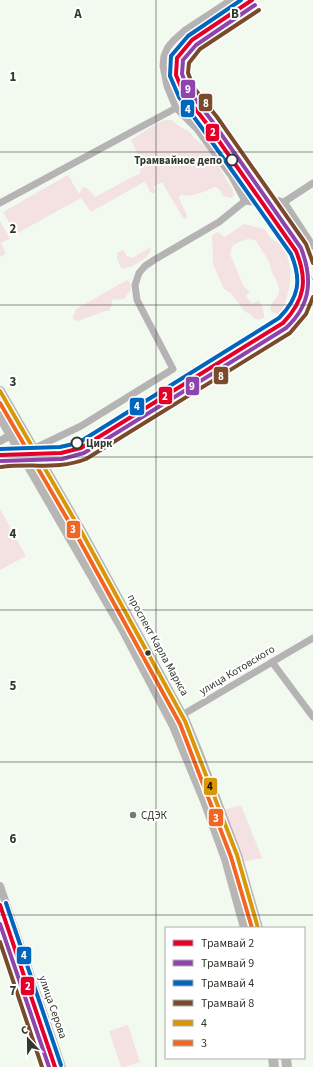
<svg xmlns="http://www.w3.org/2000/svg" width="313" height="1067" font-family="'Source Sans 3',sans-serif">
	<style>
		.green { fill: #f4e2e3 }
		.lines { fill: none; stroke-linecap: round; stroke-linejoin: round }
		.minor { stroke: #b6b3b4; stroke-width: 7 }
		.tertiary { stroke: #b6b3b4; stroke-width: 8 }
		.primary { stroke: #b7b6b4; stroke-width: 10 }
		.tram { stroke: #b5b5b2; stroke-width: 1 }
		.bus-1-casing { stroke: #fff; stroke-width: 7 }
		.bus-2-casing { stroke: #fff; stroke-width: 7 }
		.bus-1 { stroke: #d99607; stroke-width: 4 }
		.bus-2 { stroke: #f26522; stroke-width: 4 }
		.tram-1-casing { stroke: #fff; stroke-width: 7 }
		.tram-2-casing { stroke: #fff; stroke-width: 7 }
		.tram-3-casing { stroke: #fff; stroke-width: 7 }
		.tram-4-casing { stroke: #fff; stroke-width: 7 }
		.tram-1 { stroke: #e4002b; stroke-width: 4 }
		.tram-2 { stroke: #8e44ad; stroke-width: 4 }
		.tram-3 { stroke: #0065bd; stroke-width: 4 }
		.tram-4 { stroke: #7a4b2a; stroke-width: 4 }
		.grid { fill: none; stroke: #30382e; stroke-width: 1; stroke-opacity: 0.55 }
		.stop-dot { fill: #fff; stroke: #30382e; stroke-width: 2 }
		.bus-dot { fill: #30382e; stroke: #fff; stroke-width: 1.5 }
		.poi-dot { fill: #747c72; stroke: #fff; stroke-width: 1.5 }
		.labels { text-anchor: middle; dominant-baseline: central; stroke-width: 4; stroke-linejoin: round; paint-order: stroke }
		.stop-label { font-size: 11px; font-weight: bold; fill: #30382e; stroke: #fff; text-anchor: end }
		.street-label { font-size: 11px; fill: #30382e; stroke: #fff }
		.poi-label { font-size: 11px; fill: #30382e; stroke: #fff; text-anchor: start }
		.grid-label { font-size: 13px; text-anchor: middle; font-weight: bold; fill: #30382e; stroke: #fff; stroke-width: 4; stroke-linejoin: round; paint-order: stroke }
		.line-badge { stroke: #fff; stroke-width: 1.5 }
		.badge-label { font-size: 11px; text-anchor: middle; font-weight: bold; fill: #fff }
		.pale-badge-label { font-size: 11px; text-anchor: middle; font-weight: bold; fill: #111 }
	</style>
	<rect width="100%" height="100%" fill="#f2faef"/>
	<g class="green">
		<path d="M165,120h7l8,7 10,5c4,8 13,12 19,18 7,8 10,17 16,27 4,8 8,9 9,19l-3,2 -8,-2 -4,-7 -4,-2c-12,5 -21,10 -34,8l-2,3 8,17 -1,4 -3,-1 -21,-36 -9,5 3,5 -3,2 -3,-2 -3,-7 -3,-3 -53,30 -10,-14 -65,36 -13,-22 65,-37 11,19 4,-7 4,1 8,9 43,-23 1,1c6,-10 -4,-25 -8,-35l23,-15z"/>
		<path d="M0,221l10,18 -9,4 5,10 -6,4z"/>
		<path d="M244,224l21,5c2,3 4,8 7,10 4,3 7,3 10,7 14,22 8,43 0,66l-3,2 -7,-2c-6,-9 7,-12 7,-21 0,-7 -3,-10 -6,-17 -3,-5 -3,-12 -7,-17 -3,-6 -7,-10 -10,-16 -10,-4 -15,0 -24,5l-2,8 14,33 6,5 -4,4 6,8 6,-4c5,5 6,11 6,18l-5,2 -6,-2 -2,-3 -7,-4 -13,-18 -7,-4 -11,-25 -1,-28 3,-3 3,-1 7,5c7,-4 12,-10 19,-13z"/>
		<path d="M151,247c0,11 -20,21 -29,22l-5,-10v-6l6,-3 4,6 5,2z"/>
		<path d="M127,280l3,2 1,7 -7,10 -12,1 -1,7 -2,4h-4l-27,10 -4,-1 -1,-3 3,-8z"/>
		<path d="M0,509l26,47 -26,14z"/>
		<path d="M241,805l21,53 -20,4 -19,-52z"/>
		<path d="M128,1025l12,37 -15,5h-4l-12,-36z"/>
	</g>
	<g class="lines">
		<g class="minor">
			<path d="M231,0l-47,31 -10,9 -6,7 -4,9 -1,10 4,20 9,22 21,21 35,48 13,24c7,2 12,0 19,-1 7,-1 13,0 20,2l29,44"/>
			<path d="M284,202l29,-19"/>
			<path d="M0,203l176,-95"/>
			<path d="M33,449l48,-23 92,-57 -36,-69 -2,-15 4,-12 6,-7 9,-6 65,-38 26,-21"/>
			<path d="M272,662l41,55"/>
			<path d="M172,721l141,-83"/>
		</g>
		<g class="tertiary">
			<path d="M0,441l11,-6"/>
			<path d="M0,462l9,-3 24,-10"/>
			<path d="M0,886l62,181"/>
		</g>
		<g class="primary">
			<path d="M0,391l81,140 104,190 14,34 38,100 21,73"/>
			<path d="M0,416l123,213 51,97 31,75 21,58 19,69"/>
			<path d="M273,1058l1,9"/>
			<path d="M286,1058l1,9"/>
		</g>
		<g class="tram">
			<path d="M289,249l16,17 8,14"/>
			<path d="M199,387l35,-34"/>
			<path d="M120,424l8,-3 12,-1"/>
			<path d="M88,438l22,-9"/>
		</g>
		<g class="bus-1-casing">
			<path id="bus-1" d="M0,391l81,140 104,190 52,134 21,73"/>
		</g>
		<g class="bus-2-casing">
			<path id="bus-2" d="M0,403l76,131 104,190 51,133 21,71"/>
		</g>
		<use href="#bus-1" class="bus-1"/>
		<use href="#bus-2" class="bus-2"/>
		<g class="tram-1-casing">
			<g id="tram-1">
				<path d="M0,455l61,-2 20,-5 202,-125c22,-23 25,-43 13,-72l-89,-127 -23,-30 -8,-19 1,-17 15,-18 60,-40"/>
				<path d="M0,905l55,162"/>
			</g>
		</g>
		<g class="tram-2-casing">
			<g id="tram-2">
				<path d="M1,461l61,-2 22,-6 202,-125c25,-23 27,-49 15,-80l-89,-127 -23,-30 -7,-17 1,-14 13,-15 59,-40"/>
				<path d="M0,924l49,143"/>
			</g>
		</g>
		<g class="tram-3-casing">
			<g id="tram-3">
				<path d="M0,449l60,-2 18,-4 201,-125c20,-20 23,-38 12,-64l-89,-126 -23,-31 -9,-21 1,-20 17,-20 53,-36"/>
				<path d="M6,903l55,162"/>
			</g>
		</g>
		<g class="tram-4-casing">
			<g id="tram-4">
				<path d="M259,10l-59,39 -11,14 -1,10 6,15 23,29 89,127 7,19"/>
				<path d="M1,467c29,-4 57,3 85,-8l204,-126 16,-19 7,-17"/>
				<path d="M0,942l42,125"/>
			</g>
		</g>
		<use href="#tram-1" class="tram-1"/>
		<use href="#tram-2" class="tram-2"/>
		<use href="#tram-3" class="tram-3"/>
		<use href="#tram-4" class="tram-4"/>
	</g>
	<path class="grid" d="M156,0v1067M0,152h313M0,305h313M0,457h313M0,610h313M0,762h313M0,915h313"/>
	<g class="stop-dot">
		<circle cx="232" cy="160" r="5.5"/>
		<circle cx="77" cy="443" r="5.5"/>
	</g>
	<circle class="bus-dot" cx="148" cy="653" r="3.5"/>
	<circle class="poi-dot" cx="133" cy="815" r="4"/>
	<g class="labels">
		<g class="stop-label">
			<text x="222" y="160">Трамвайное депо</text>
			<text x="86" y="443" text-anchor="start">Цирк</text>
		</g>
		<g class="street-label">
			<text transform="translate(158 645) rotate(61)">проспект Карла Маркса</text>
			<text transform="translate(237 670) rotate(-31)">улица Котовского</text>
			<text transform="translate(53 1007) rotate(71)">улица Серова</text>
		</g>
		<g class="poi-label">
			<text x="141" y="815">СДЭК</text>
		</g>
	</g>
	<g class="grid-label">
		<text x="78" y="18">A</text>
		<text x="235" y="18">B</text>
		<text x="13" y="81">1</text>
		<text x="13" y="233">2</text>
		<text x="13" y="386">3</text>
		<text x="13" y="538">4</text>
		<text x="13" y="690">5</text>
		<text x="13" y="843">6</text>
		<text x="13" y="995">7</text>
	</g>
	<g class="line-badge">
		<rect x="180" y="79" width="16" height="20" rx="4" fill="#8e44ad"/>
		<rect x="198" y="93" width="15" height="19" rx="4" fill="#7a4b2a"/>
		<rect x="180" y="99" width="15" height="19" rx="4" fill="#0065bd"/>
		<rect x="205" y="123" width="15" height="19" rx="4" fill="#e4002b"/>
		<rect x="213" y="366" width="16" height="19" rx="4" fill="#7a4b2a"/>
		<rect x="185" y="376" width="15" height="20" rx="4" fill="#8e44ad"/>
		<rect x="158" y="386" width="15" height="19" rx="4" fill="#e4002b"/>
		<rect x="129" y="397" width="16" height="19" rx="4" fill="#0065bd"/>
		<rect x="66" y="520" width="15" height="19" rx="4" fill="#f26522"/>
		<rect x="203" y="777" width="15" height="19" rx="4" fill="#d99607"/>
		<rect x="208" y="808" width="16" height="19" rx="4" fill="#f26522"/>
		<rect x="16" y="946" width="16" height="19" rx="4" fill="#0065bd"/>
		<rect x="20" y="976" width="15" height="20" rx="4" fill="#e4002b"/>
	</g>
	<g class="badge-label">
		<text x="188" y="93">9</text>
		<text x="206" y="107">8</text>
		<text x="188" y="113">4</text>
		<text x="213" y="136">2</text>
		<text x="221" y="380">8</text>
		<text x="192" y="390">9</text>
		<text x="165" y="400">2</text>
		<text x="137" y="410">4</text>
		<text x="73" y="533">3</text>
		<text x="216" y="822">3</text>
		<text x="24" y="959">4</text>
		<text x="28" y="990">2</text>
	</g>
	<g class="pale-badge-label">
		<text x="210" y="790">4</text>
	</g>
	<rect x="165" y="927" width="140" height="132" fill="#ffffff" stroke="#acafab"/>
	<rect x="173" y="940" width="20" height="6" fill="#e4002b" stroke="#acafab"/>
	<text x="201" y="947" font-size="12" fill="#30382e">Трамвай 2</text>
	<rect x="173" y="960" width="20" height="6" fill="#8e44ad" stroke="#acafab"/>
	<text x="201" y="967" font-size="12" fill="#30382e">Трамвай 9</text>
	<rect x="173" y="980" width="20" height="6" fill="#0065bd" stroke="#acafab"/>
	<text x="201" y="987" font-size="12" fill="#30382e">Трамвай 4</text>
	<rect x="173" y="1000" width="20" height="6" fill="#7a4b2a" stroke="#acafab"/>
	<text x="201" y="1007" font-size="12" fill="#30382e">Трамвай 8</text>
	<rect x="173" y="1020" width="20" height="6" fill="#d99607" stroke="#acafab"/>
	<text x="201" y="1027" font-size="12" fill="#30382e">4</text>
	<rect x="173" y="1040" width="20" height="6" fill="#f26522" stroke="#acafab"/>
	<text x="201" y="1047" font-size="12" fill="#30382e">3</text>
	<g transform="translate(28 1039) rotate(338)" stroke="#ffffff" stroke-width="3" paint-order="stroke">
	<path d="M0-3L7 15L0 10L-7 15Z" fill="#30382e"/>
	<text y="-6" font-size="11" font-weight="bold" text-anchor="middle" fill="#30382e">С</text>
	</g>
</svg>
